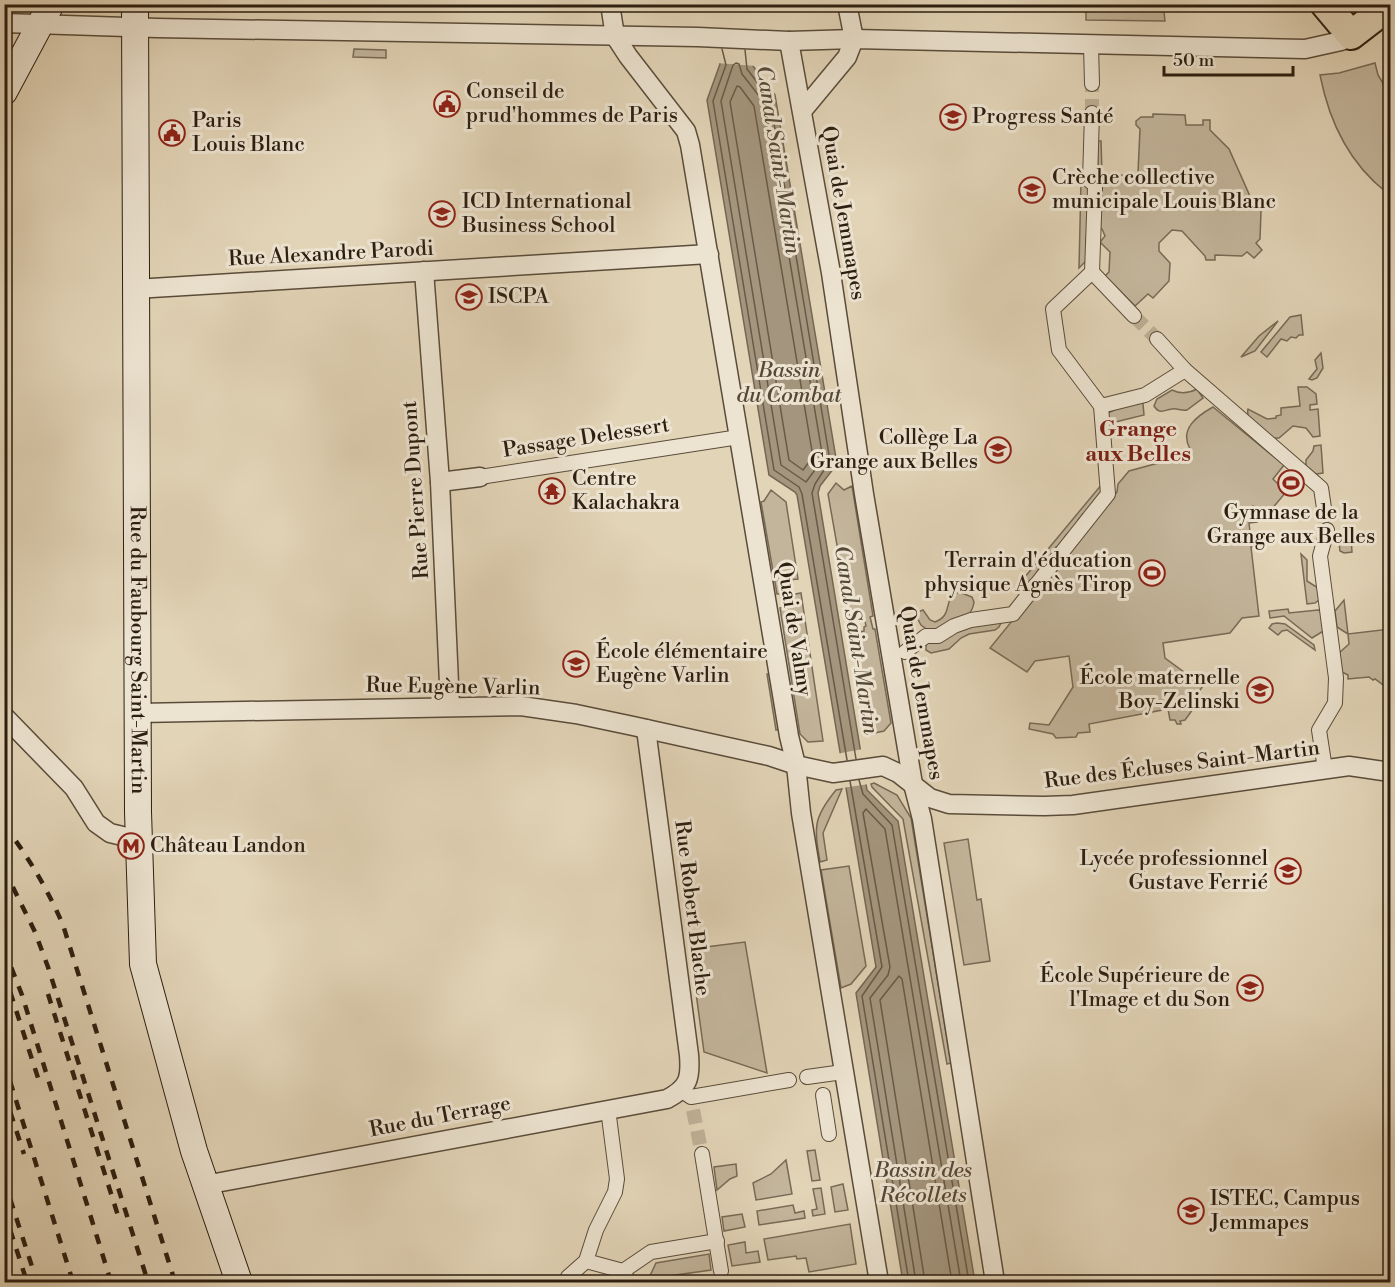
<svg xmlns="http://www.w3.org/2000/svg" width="1395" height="1287" font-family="'Libre Bodoni',serif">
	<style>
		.green { fill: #c3b59b; stroke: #786a56; stroke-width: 1.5 }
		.water { fill: #a4967e; stroke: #746652; stroke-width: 1.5 }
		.pier { fill: #e2d4b7 }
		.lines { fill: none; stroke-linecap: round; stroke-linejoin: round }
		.shore { stroke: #685a47; stroke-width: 1.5 }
		.pedestrian-tunnel { stroke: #beb096; stroke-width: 14; stroke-dasharray: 14 7; stroke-linecap: butt }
		.pedestrian-casing { stroke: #5a4c3a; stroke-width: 16 }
		.minor-casing { stroke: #5a4c3a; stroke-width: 21 }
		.secondary-casing { stroke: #2c1e10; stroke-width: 28 }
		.primary-casing { stroke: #2c1e10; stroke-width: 32 }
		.pedestrian { stroke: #ece3d0; stroke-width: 14 }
		.minor { stroke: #ece3d0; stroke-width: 18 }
		.secondary { stroke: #ece3d0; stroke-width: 26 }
		.primary { stroke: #e2d4b7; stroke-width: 28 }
		.rail { stroke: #2c1e10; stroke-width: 4.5; stroke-dasharray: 10 10; stroke-linecap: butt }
		.labels { text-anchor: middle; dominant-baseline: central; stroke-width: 6; stroke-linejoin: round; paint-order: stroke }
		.poi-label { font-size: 21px; fill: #2c1e10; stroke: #ece3d0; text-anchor: start }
		.street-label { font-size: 21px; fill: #2c1e10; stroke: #ece3d0 }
		.water-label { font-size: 22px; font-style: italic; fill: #564836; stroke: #ece3d0 }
		.neighbourhood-label { font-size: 22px; font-weight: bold; fill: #7a1f14; stroke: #ece3d0 }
	</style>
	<rect width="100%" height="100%" fill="#e2d4b7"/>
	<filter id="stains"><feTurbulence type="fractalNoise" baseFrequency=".00333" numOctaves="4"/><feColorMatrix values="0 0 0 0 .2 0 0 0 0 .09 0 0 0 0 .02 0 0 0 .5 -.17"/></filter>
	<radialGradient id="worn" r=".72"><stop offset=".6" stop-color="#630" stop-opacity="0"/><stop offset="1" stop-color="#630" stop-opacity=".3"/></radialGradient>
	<g class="green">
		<path d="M1163,4l2,17 -79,-1v-15z"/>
		<path d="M354,49l32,1v8l-33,-1z"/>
		<path d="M1375,63l3,12 12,20v93l-4,4c-37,-29 -57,-71 -66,-117l19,-2z"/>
		<path d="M1153,114l32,1 1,10h17v-5h7v10l19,19 20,45v8h15l-1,8 -2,1 -1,28 -4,4 6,7 -8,8 -7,-6 -5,4 -27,-1v5h-9l-1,-4 -23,-25 -10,-1 -13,13v8l11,12 -1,18 -16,17 -5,-4 -13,12 -30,-30 4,-4 1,-20 -11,-11h2l4,-5 -3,-7h-3l1,-56 -2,-4 -1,-28h4l1,32 27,3 9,-3 2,-44 -4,-4v-4l5,-4h12z"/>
		<path d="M1081,181l8,6v13l-3,3v7l3,3v22l-3,3c-1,8 2,13 2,21l-9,9z"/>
		<path d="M1301,315l2,20h-4l-3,3 -5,-1 -4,4 -6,-2 -14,18 -6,-5 29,-35z"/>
		<path d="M1278,321l-23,30 -14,6 18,-21z"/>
		<path d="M1321,353l2,15 -6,10 -5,2 -3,-1 8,-10 -2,-9z"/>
		<path d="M1298,387h9l9,7 1,10 -7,1v5l8,-1 2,27 -7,1 -7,-9 -13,-2 -14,12h-6c-10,-7 -28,-15 -25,-29l19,10 9,-1v-2l5,-1v-7l19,-2z"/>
		<path d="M1197,389l6,9 -16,12c-6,1 -10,-2 -15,-1 -9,1 -12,6 -18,-3l3,-7 15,-9c8,4 17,3 25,-1z"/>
		<path d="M1133,401h6l4,3 1,11 -37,9 1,-11z"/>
		<path d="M1213,407l71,58 -11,14 13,13 -20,24 -13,-10 -3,3 7,6v7l-8,1 1,9 11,10 -3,4 -7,1 8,69 -17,2 -12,15 -67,10 2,15 30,22 3,-3 7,6 -9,13v5l-5,6 2,2 -8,11 -5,1 1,3h-4l-2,-4h-5l-2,-11 -79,15 1,8 -12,1 -2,4 -20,1 -3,-4 -24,-5 1,-6 19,2 24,-38 -4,-31 -34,5 -8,11 -37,-24 127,-156 1,-8 11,-13 55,-15 6,-7c-11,-20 7,-33 23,-42z"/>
		<path d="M1321,445l2,28 -7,1 -10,-8v-6l7,-9 1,-5z"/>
		<path d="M836,483l8,7 8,-4 21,130 -3,1 3,12h2l16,94 -7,8 -14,3 -17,-101 11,-2v-4l2,-1 -2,-9 -14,2 -22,-125z"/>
		<path d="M1102,484l1,9 -16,20 -4,1 -5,6 1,3 -13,12 -7,12h-3l-5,10 -5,6 -6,4 -7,12 -3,1 -5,6v4l-10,-1z"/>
		<path d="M771,490l15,12 12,77 -10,1 2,15 11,-2 22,148 -15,1 -8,-8 -20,-126 3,-1 -3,-13h-3l-16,-92 3,-1z"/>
		<path d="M1342,533l9,4 1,15 -8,1 -4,-2 -1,-8h4z"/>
		<path d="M1301,554l6,6v21l11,7 1,12 -4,3 -8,1z"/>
		<path d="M959,592l13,5 2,5c-2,19 -28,28 -45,29l-8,-6 -5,-9 2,-4 5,-2 7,10 5,2c20,-8 6,-23 24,-30z"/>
		<path d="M1344,600l4,34 42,-5v61l-15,-11 -2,1 -4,-3 -21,2v-4l-6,-3 -3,-19 10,-9 -1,-10 -11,-7 -2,-16z"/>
		<path d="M1288,609l1,4 29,-3 4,1 3,19 -13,8 -28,-22 -14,2 -1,-7z"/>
		<path d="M1003,619l-4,8 -4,3 -26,4 -8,4 -12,11 -18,4 -5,-3v-6l3,-3 44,-16z"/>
		<path d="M1277,623l8,1 29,21 1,5 -28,-20 -5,1 -4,4 -9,-7 3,-4z"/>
		<path d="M773,673l8,56 -5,1 -9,-56z"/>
		<path d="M874,783l23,12 14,23 40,245 -4,1 -44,-245 -31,-32 -1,-3z"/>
		<path d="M842,789l-19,44 4,27 -7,2c-6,-35 -7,-44 16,-72z"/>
		<path d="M968,839l9,61 4,-1 9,62 -26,4 -20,-122z"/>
		<path d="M849,866l17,100 -15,18 -10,4 -20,-118z"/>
		<path d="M745,942l22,131 -63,-21 -14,-103z"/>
		<path d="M815,1150l5,30 -8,1 -5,-30z"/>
		<path d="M786,1160l6,34 -36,6 -3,-17 18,-9z"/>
		<path d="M736,1164l1,12 -7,3 -13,11 -3,-23z"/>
		<path d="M843,1184l5,26 -13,2 -4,-25z"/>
		<path d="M821,1188l4,26 -12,2 -1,-6 5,-1 -4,-20z"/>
		<path d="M793,1205l2,8 9,-2 1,7 -46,7 -2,-14z"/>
		<path d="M742,1214l3,13 -21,4 -2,-14z"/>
		<path d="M850,1224l6,40 -47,8 -3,-14 -9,1 -1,-3 -28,4 -4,-21z"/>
		<path d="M745,1242l1,11 12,-2 2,11 -28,4 -4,-21z"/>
		<path d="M709,1254l2,16 -42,6 1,6h-23l9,-19z"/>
	</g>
	<path class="water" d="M705,5h43l-2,5 7,56 22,29 62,369 -17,22 -2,7 49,297 31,31 77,461h-72l-47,-289 20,-26 -79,-472 -2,-3 -26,-17 -62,-375 13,-36z"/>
	<g class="pier">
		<path d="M703,7l46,4 7,55 -40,-3z"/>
		<path d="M863,749l6,35 -27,4 -6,-34z"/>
	</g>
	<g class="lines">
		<g class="shore">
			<path d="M722,49l4,16 -13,36 61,369 25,17 3,7 45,266"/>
			<path d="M745,50l2,19 23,30 60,362 -15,23 -3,9 44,266"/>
			<path d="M736,63l3,1 3,10 21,27 60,358 -17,23 -25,-17 -60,-364 12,-36z"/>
			<path d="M737,86l3,1 14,19 59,351 -10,13 -14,-10 -59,-358z"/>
			<path d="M859,780l4,14 29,31 77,457"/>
			<path d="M850,781l32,186 -20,29 47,286"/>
			<path d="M916,1282l-46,-284 18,-23 2,-8 -27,-154 3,-4 19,20 76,453"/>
			<path d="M925,1282l-45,-282 19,-24 3,3 50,303"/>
		</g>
		<g class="pedestrian-tunnel">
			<path d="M1092,113v-29"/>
			<path d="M1134,316l23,23"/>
			<path d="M1324,508l3,22"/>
			<path d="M693,1110l9,44"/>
		</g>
		<g class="pedestrian-casing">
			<g id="pedestrian">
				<path d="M1091,45l1,39"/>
				<path d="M1092,113l-2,68 5,4v3l-3,84 -39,37 6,41 42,56"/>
				<path d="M1092,272l42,44"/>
				<path d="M1157,339l28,31 136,118 3,20"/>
				<path d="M1101,406l44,-11 40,-25"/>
				<path d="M480,477l259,-40"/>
				<path d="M905,652l21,-16h12l16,-10 17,-6 42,-6 95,-120 -7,-88"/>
				<path d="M1325,769l-6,-39 16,-27 1,-25 -16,-122 7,-26"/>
				<path d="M807,1077l36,-5"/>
				<path d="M682,1091l9,6 98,-17"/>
				<path d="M823,1095l6,39"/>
				<path d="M702,1154l19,117"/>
				<path d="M586,1261l37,10 6,11"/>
				<path d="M623,1271l28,-19 66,-11"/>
				<path d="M565,1282l3,-5 18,-16 10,-31 19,-38 2,-13 -9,-70"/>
			</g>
		</g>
		<g class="minor-casing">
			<g id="minor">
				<path d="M610,4l5,32 13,20 58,75 4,14 99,591 7,29 5,48 78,469"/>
				<path d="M4,23l153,5 541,9 91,4 65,-2 451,10 36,-8 10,-6"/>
				<path d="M789,41l42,232 33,221 49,290 9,35 73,463"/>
				<path d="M803,110l44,-53 7,-18 -7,-35"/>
				<path d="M424,271l16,211 10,224"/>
				<path d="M135,289l574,-35"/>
				<path d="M440,482l40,-5"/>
				<path d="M139,713l382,-7 55,8 57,12 136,30 27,9 37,8 50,-7 15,7 32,25 19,6 95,2 29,-1 276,-39 41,6"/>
				<path d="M4,716l70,72 22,35 14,10 29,7"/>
				<path d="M205,1185l462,-86c21,-11 24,-20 22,-44l-43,-326"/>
			</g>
		</g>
		<g class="secondary-casing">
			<g id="secondary">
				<path id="s1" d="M135,4l3,808 5,152 51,187 45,131"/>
				<path d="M4,92l47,-88"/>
			</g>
		</g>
		<g class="primary-casing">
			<path id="primary" d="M1325,4l26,31 39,-30"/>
		</g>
		<use href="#pedestrian" class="pedestrian"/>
		<use href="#minor" class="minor"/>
		<use href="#secondary" class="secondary"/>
		<use href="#primary" class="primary"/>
		<g class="rail">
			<path d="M4,825c24,31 44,65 59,100l112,357"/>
			<path d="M4,869l31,63 13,35 100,315"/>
			<path d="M4,949l18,46 89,287"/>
			<path d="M4,973l36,111"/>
			<path d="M48,994l72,228"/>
			<path d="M4,1062l69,220"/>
			<path d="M4,1093l20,61"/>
			<path d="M4,1180l33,102"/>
			<path d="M4,1211l23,71"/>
		</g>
	</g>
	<defs>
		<g id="civic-ring" transform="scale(1.35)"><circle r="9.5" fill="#ece3d0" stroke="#8f2418" stroke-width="1.5"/><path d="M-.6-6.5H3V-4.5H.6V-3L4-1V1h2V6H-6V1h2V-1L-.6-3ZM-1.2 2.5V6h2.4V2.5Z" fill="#8f2418"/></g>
		<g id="university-ring" transform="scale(1.35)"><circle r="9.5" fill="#ece3d0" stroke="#8f2418" stroke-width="1.5"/><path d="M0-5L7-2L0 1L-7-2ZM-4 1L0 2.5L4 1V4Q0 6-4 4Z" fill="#8f2418"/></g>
		<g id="school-ring" transform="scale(1.35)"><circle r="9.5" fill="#ece3d0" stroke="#8f2418" stroke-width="1.5"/><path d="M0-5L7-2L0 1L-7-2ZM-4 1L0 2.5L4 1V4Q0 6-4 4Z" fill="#8f2418"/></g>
		<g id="stadium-ring" transform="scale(1.35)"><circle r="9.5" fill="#ece3d0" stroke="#8f2418" stroke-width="1.5"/><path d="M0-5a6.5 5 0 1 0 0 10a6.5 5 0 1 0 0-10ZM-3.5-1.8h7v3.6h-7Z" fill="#8f2418"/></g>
		<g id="temple-ring" transform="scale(1.35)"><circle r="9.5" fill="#ece3d0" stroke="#8f2418" stroke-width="1.5"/><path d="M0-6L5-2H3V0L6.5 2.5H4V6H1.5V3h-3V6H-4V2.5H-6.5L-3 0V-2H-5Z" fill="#8f2418"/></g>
		<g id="metro-ring" transform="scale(1.35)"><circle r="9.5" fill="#ece3d0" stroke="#8f2418" stroke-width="1.5"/><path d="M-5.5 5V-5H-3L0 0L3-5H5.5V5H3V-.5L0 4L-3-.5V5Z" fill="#8f2418"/></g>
	</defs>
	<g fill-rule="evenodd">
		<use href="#civic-ring" x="447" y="104"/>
		<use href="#university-ring" x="953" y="117"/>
		<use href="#civic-ring" x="172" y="133"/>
		<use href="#school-ring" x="1032" y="190"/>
		<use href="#university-ring" x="442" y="214"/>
		<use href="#university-ring" x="469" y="297"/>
		<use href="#school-ring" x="998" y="450"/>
		<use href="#stadium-ring" x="1291" y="483"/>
		<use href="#temple-ring" x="552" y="491"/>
		<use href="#stadium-ring" x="1152" y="573"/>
		<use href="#school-ring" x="576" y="664"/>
		<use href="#school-ring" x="1260" y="690"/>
		<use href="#metro-ring" x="131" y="846"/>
		<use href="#school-ring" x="1288" y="871"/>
		<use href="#university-ring" x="1250" y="988"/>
		<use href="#university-ring" x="1191" y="1211"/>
	</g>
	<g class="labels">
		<g class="poi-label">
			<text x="466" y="92">Conseil de<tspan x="466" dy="24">prud'hommes de Paris</tspan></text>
			<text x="972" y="117">Progress Santé</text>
			<text x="192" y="121">Paris<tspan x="192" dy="24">Louis Blanc</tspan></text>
			<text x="1052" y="178">Crèche collective<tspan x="1052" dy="24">municipale Louis Blanc</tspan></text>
			<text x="462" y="202">ICD International<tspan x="462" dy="24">Business School</tspan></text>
			<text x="488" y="297">ISCPA</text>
			<text x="978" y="438" text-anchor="end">Collège La<tspan x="978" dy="24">Grange aux Belles</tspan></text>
			<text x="572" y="479">Centre<tspan x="572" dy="24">Kalachakra</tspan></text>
			<text x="1291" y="513" text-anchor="middle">Gymnase de la<tspan x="1291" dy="24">Grange aux Belles</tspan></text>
			<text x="1132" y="561" text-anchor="end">Terrain d'éducation<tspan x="1132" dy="24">physique Agnès Tirop</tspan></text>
			<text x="596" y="652">École élémentaire<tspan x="596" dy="24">Eugène Varlin</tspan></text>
			<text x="1240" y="678" text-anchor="end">École maternelle<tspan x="1240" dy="24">Boy-Zelinski</tspan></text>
			<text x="150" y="846">Château Landon</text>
			<text x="1268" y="859" text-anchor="end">Lycée professionnel<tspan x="1268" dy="24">Gustave Ferrié</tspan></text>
			<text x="1230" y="976" text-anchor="end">École Supérieure de<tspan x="1230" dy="24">l'Image et du Son</tspan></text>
			<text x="1210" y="1199">ISTEC, Campus<tspan x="1210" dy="24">Jemmapes</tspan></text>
		</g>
		<g class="street-label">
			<text transform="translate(843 213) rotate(80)">Quai de Jemmapes</text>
			<text transform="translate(331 254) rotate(-3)">Rue Alexandre Parodi</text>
			<text transform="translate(586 438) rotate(-9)">Passage Delessert</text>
			<text transform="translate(416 490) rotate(-94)">Rue Pierre Dupont</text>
			<text transform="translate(794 629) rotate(81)">Quai de Valmy</text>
			<text stroke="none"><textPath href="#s1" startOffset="646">Rue du Faubourg Saint-Martin</textPath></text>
			<text transform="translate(453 687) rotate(1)">Rue Eugène Varlin</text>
			<text transform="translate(921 693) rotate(80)">Quai de Jemmapes</text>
			<text transform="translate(1182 765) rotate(-7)">Rue des Écluses Saint-Martin</text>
			<text transform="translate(692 908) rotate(83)">Rue Robert Blache</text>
			<text transform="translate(440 1117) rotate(-11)">Rue du Terrage</text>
		</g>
		<g class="water-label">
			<text transform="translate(778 160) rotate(81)">Canal Saint-Martin</text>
			<text x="789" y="370">Bassin<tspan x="789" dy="25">du Combat</tspan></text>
			<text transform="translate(856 640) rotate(81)">Canal Saint-Martin</text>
			<text x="923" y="1170">Bassin des<tspan x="923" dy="25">Récollets</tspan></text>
		</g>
		<g class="neighbourhood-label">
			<text x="1138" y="429">Grange<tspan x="1138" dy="25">aux Belles</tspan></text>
		</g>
	</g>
	<rect width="1395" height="1287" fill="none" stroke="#e2d4b7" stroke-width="24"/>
	<rect x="6" y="6" width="1383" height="1275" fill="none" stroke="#2c1e10" stroke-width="3"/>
	<rect x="12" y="12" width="1371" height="1263" fill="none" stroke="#2c1e10" stroke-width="1.5"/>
	<path d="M1164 66v9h129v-9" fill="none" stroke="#2c1e10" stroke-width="3"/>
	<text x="1173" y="66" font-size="18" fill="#2c1e10" stroke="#ece3d0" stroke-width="4.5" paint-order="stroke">50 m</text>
	<rect width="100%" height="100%" filter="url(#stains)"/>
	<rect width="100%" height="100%" fill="url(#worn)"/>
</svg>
